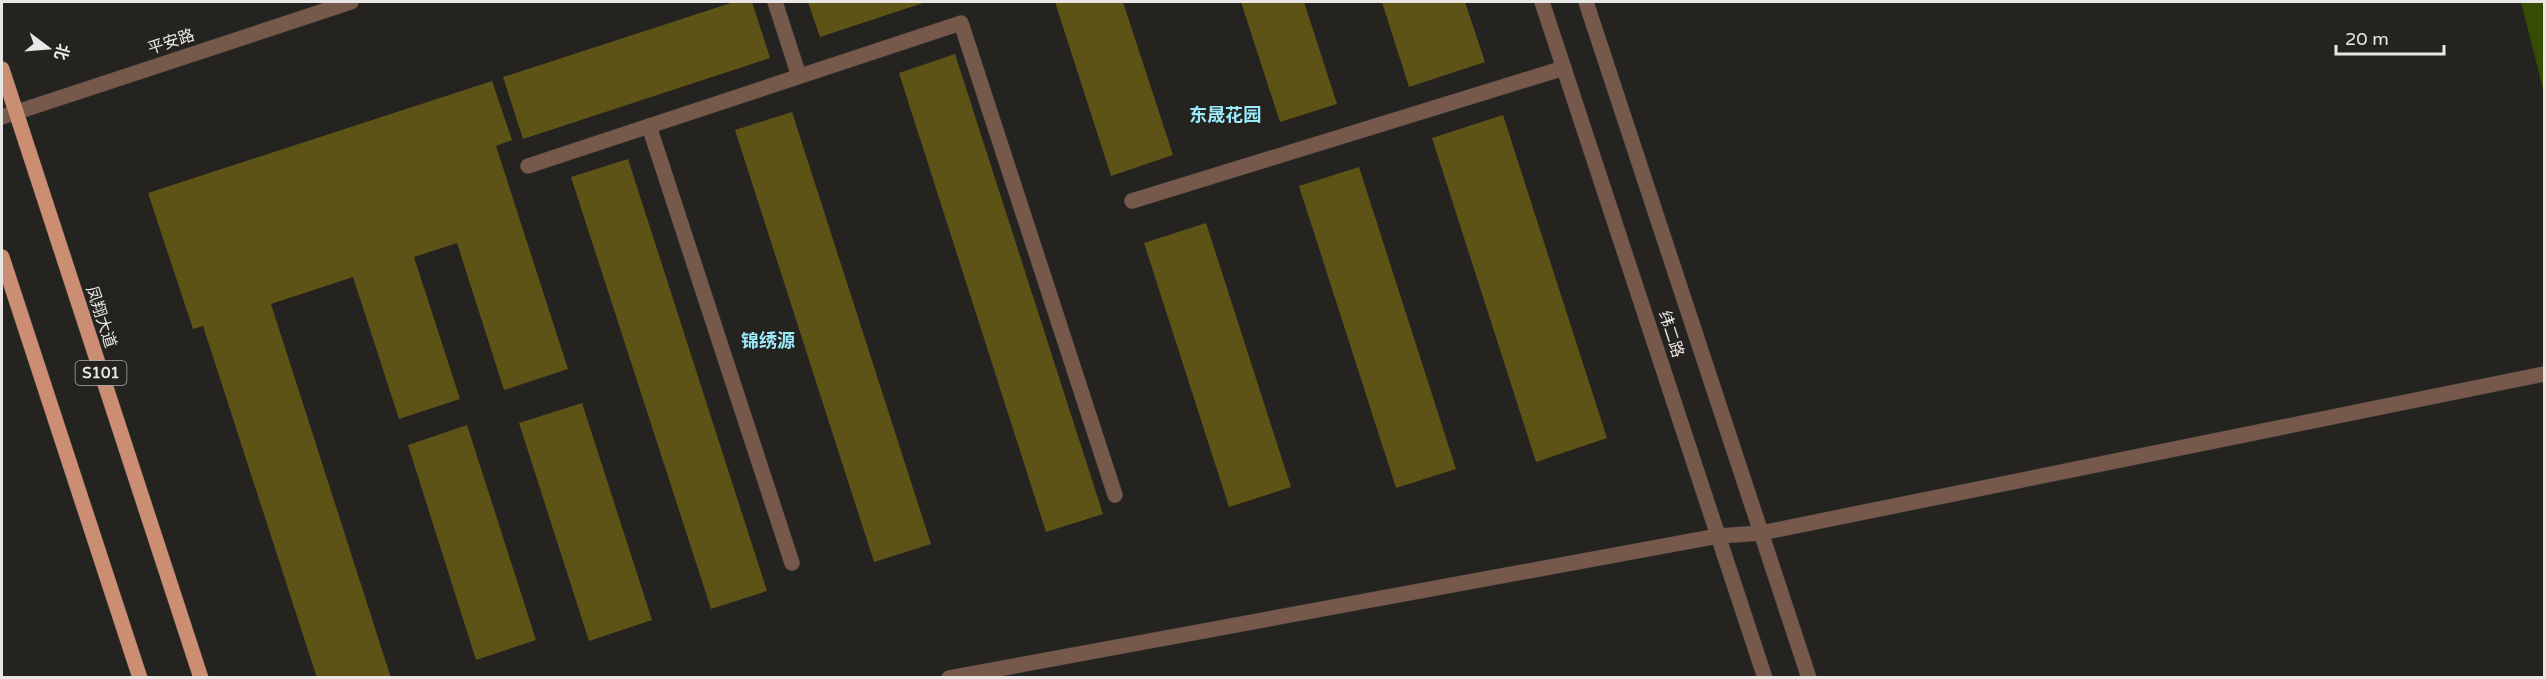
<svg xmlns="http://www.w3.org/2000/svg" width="2546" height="679" font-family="'Varela Round','Noto Sans SC',sans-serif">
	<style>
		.water { fill: #354d02 }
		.building { fill: #5d5317 }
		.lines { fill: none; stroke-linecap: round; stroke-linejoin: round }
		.service-casing { stroke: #403e3c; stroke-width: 16 }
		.tertiary-casing { stroke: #403e3c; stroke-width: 16 }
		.primary-casing { stroke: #403e3c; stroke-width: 16 }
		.service { stroke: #77594c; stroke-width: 15 }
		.tertiary { stroke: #77594c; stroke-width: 15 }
		.primary { stroke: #cb8e72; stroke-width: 15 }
		.labels { text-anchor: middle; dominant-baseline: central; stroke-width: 4.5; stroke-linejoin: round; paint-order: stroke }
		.shield { fill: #252320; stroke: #aeacaa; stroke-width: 1.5 }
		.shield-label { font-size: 15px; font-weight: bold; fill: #e8e7e5 }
		.street-label { font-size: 16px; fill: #e8e7e5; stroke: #252320 }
		.neighbourhood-label { font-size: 18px; font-weight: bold; fill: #9beaf9; stroke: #252320 }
	</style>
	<rect width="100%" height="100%" fill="#252320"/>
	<path class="water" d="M2521,2h23v91z"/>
	<g class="building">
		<path d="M734,2h18l18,56 -247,81 -20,-62z"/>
		<path d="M808,2h118l-106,35z"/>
		<path d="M1055,2h68l50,153 -62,21z"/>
		<path d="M1241,2h63l33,102 -57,18z"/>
		<path d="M1382,2h83l20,60 -76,25z"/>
		<path d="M955,54l148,460 -57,18 -147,-459z"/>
		<path d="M492,81l20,59 -16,6 72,223 -64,21 -47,-147 -43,14 46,142 -61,20 -46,-142 -82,27 120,374h-74l-114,-352 -10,3 -45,-136z"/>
		<path d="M792,112l139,432 -57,18 -139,-432z"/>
		<path d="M1503,115l104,323 -71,24 -104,-324z"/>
		<path d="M628,159l139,432 -56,18 -140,-432z"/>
		<path d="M1359,167l97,302 -60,19 -97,-302z"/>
		<path d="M1206,223l85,264 -62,20 -85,-264z"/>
		<path d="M582,403l70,217 -63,21 -70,-218z"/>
		<path d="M467,425l69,215 -60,20 -68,-215z"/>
	</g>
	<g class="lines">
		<g class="service-casing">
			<g id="service">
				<path d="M775,2l24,74"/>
				<path d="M649,126l143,437"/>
				<path d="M528,166l433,-143 154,472"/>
				<path d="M1132,201l432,-133"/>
			</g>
		</g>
		<g class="tertiary-casing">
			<g id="tertiary">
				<path d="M1542,2l223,676"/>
				<path d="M1586,2l223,676"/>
				<path d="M2,117l349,-115"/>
				<path d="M949,678l769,-142 43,-3 783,-159"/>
			</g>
		</g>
		<g class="primary-casing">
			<g id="primary">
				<path d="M2,69l199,609"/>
				<path d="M2,257l138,421"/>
			</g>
		</g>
		<use href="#service" class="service"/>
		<use href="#tertiary" class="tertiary"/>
		<use href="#primary" class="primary"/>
	</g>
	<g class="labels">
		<rect class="shield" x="75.5" y="361" width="51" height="24" rx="4.5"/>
		<g class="shield-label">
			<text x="101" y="373">S101</text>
		</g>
		<g class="street-label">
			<text transform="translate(171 42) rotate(-18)">平安路</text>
			<text transform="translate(101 317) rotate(72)">凤翔大道</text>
			<text transform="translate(1671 334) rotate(72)">纬二路</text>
		</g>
		<g class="neighbourhood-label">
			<text x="1225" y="115">东晟花园</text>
			<text x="768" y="341">锦绣源</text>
		</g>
	</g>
	<rect width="2546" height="679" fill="none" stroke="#e8e7e5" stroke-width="6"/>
	<g transform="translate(48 48) rotate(106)" stroke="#252320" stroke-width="4.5" paint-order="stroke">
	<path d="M0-4.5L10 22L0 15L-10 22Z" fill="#e8e7e5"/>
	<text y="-9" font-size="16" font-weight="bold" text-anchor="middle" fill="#e8e7e5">北</text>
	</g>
	<path d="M2336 45v9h108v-9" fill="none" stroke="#e8e7e5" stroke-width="3"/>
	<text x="2345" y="45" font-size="18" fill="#e8e7e5" stroke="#252320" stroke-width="4.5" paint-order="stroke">20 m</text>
</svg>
